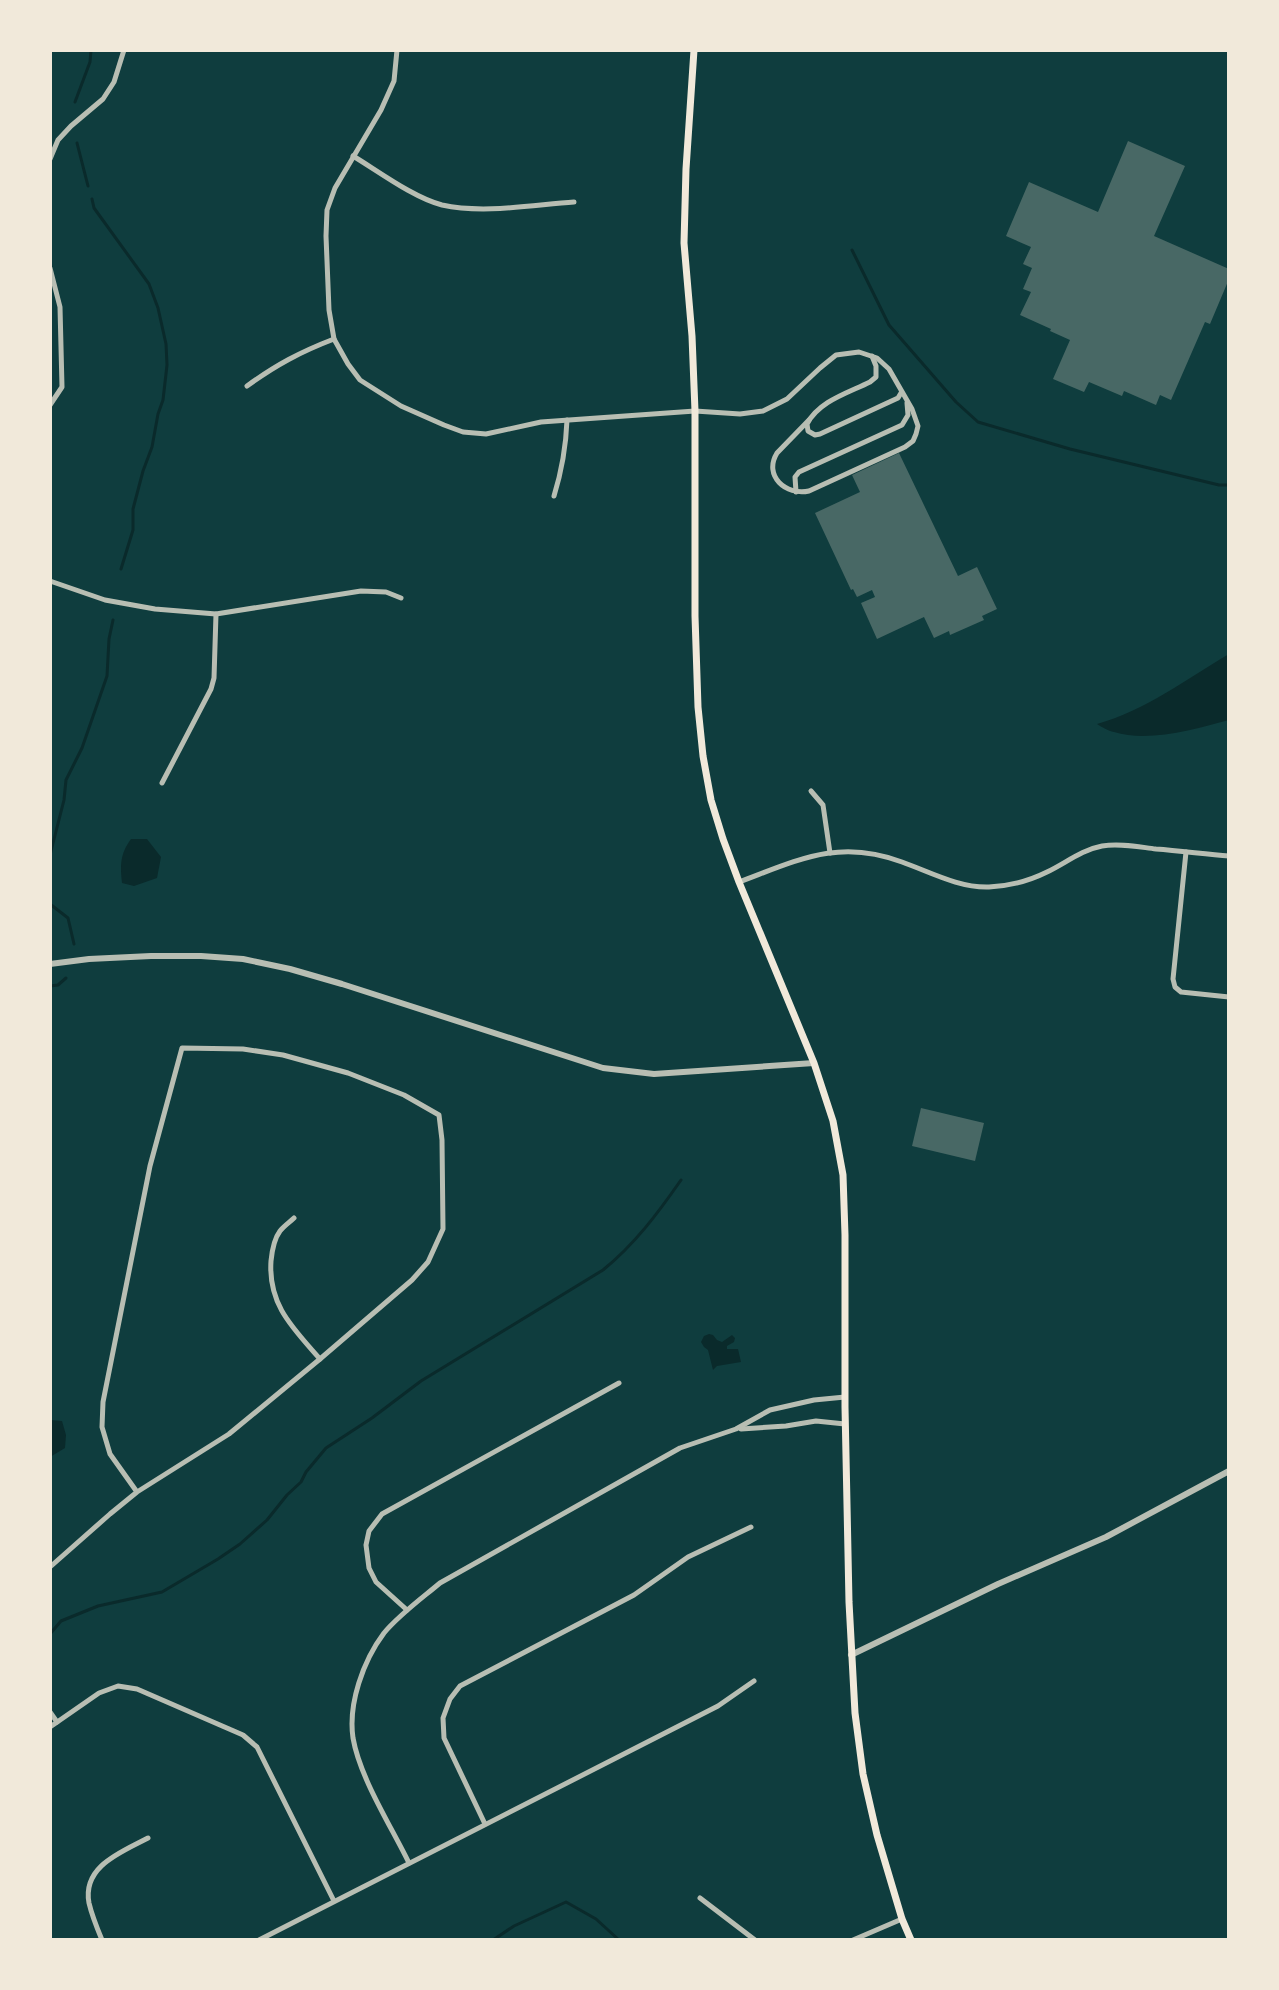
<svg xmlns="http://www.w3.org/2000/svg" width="1279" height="1990" font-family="Inter,sans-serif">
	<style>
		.water { fill: #0a2a2b }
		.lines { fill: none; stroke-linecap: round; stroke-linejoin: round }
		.stream { stroke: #0a2a2b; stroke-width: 3 }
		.building { fill: #486865 }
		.minor { stroke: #b8beb3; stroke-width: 5 }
		.tertiary { stroke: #b8beb3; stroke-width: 6 }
		.secondary { stroke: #f1e9da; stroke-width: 7 }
	</style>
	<rect width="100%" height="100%" fill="#0f3d3e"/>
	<g class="water">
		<path d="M1229,654v66c-33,9 -81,23 -115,12 -6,-1 -12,-5 -17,-8 48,-13 89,-45 132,-70z"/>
		<path d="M131,839h16l14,18 -4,21 -23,8 -12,-3c-2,-18 -2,-29 9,-44z"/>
		<path d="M709,1334l4,1 4,5 5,2 10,-7 3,3 -1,4 -7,4v3h11l3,13 -24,4 -4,4 -5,-20 -4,-3 -3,-5 3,-6z"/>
		<path d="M50,1420l12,1 4,14 -1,13 -15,9z"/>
	</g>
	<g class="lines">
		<g class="stream">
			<path d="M75,102l15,-40 1,-12"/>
			<path d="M77,143l11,43"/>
			<path d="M92,199l2,9 55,76 9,24 8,36 1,21 -4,35 -5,14 -6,33 -9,24 -10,38v21l-12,39"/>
			<path d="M852,250l37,75 67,77 22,20 92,27 149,36h10"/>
			<path d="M50,855l14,-55 2,-20 16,-32 25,-72 2,-37 4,-19"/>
			<path d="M50,904l18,14 6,26"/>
			<path d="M50,986l8,-1 8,-7"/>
			<path d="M50,1634l11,-13 37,-15 64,-14 56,-33 22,-15 27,-24 20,-25 14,-13 5,-10 20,-24 46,-30 49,-37 182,-111c32,-26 55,-57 78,-90"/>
			<path d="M493,1940l21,-14 52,-24 30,17 23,21"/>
		</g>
	</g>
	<g class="building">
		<path d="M1128,141l57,25 -31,70 75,33v10l-19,45 -5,-2 -34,78 -11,-5 -4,10 -32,-14 -2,5 -33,-14 -5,10 -31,-13 17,-39 -20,-9 1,-2 -31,-14 11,-23 -8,-3 9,-21 -9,-4 8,-17 -25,-11 23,-54 69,30z"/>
		<path d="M899,453l59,123 19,-9 20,42 -15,7 2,4 -34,15 -1,-4 -15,7 -10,-21 -47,22 -16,-36 14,-6 -3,-7 -15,7 -4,-8 -2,1 -36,-77 45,-21 -8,-17z"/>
		<path d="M921,1108l63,15 -9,38 -63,-15z"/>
	</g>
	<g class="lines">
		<g class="minor">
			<path d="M397,50l-3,31 -13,29 -46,78 -8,22 -1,26 3,74 5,29 14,25 12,16 41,26 43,19 19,7 23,2 55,-12 154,-11 45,3 23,-3 24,-12 33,-31 16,-13 23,-3 18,6 12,11 23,40 6,17 -2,8 -3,7 -8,6 -96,44c-23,5 -46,-15 -32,-38l32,-33"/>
			<path d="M353,156c25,15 61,42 89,49 41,9 90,0 132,-3"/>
			<path d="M50,159l8,-19 13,-14 32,-27 11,-17 10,-32"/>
			<path d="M50,268l10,39 2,80 -12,18"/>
			<path d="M872,356l4,10v11l-6,5c-22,11 -51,19 -63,42l1,7 7,4 5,-1 78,-36 3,-5"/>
			<path d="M247,386c29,-21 53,-34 87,-47"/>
			<path d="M796,492l-1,-15 4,-5 103,-47 6,-10 -1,-12"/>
			<path d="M554,496c8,-26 12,-49 13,-76"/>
			<path d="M50,581l55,19 50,9 61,5 145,-23 25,1 15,6"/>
			<path d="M162,783l49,-94 3,-11 2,-64"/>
			<path d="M811,791l12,14 7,48"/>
			<path d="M1186,852l-13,127 2,8 6,5 48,5"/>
			<path d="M739,882c59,-22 100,-44 163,-20 28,10 57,26 87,25 20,-1 40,-6 58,-15 19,-9 34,-22 55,-26 18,-3 37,1 54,3 25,2 49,5 73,7"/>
			<path d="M294,1218c-4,4 -10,8 -14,13 -6,8 -8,20 -9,30 -3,44 22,67 49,98"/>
			<path d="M741,1429l45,-3 30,-5 29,3"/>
			<path d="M50,1567l60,-53 27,-22 92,-58 91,-75 92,-79 16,-18 15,-33 -1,-89 -3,-25 -35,-20 -56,-22 -65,-18 -40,-6 -61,-1 -32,118 -47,236 -1,25 8,27 27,38"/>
			<path d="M407,1610l-31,-28 -7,-14 -3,-23 3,-14 13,-17 237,-131"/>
			<path d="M50,1712l7,10"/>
			<path d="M50,1727l49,-34 19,-7 19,3 106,46 14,12 77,154"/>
			<path d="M485,1824l-41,-86 -1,-20 7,-19 10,-13 174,-91 54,-38 63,-30"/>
			<path d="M409,1863c-18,-37 -49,-85 -56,-125 -5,-34 10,-77 31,-105 16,-19 37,-34 56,-50l240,-135 56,-19 34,-19 44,-10 31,-3"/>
			<path d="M700,1898l55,42"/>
			<path d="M102,1940c-5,-12 -10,-24 -13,-37 -7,-37 33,-51 59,-65"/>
			<path d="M259,1940l459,-234 36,-25"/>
			<path d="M853,1940l49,-21"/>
		</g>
		<g class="tertiary">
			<path d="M50,964l39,-5 62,-3h50l42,3 47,10 52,15 261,84 51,6 160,-11"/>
			<path d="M851,1655l147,-71 108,-47 123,-66"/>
		</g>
		<path class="secondary" d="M694,50l-8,119 -2,74 8,93 3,75v205l3,91 5,49 8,44 12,39 16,43 75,181 19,58 10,54 2,60v172l4,195 6,111 8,61 14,61 25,84 9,21"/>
	</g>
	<rect width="1279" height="1990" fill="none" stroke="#f1e9da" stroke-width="104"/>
</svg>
